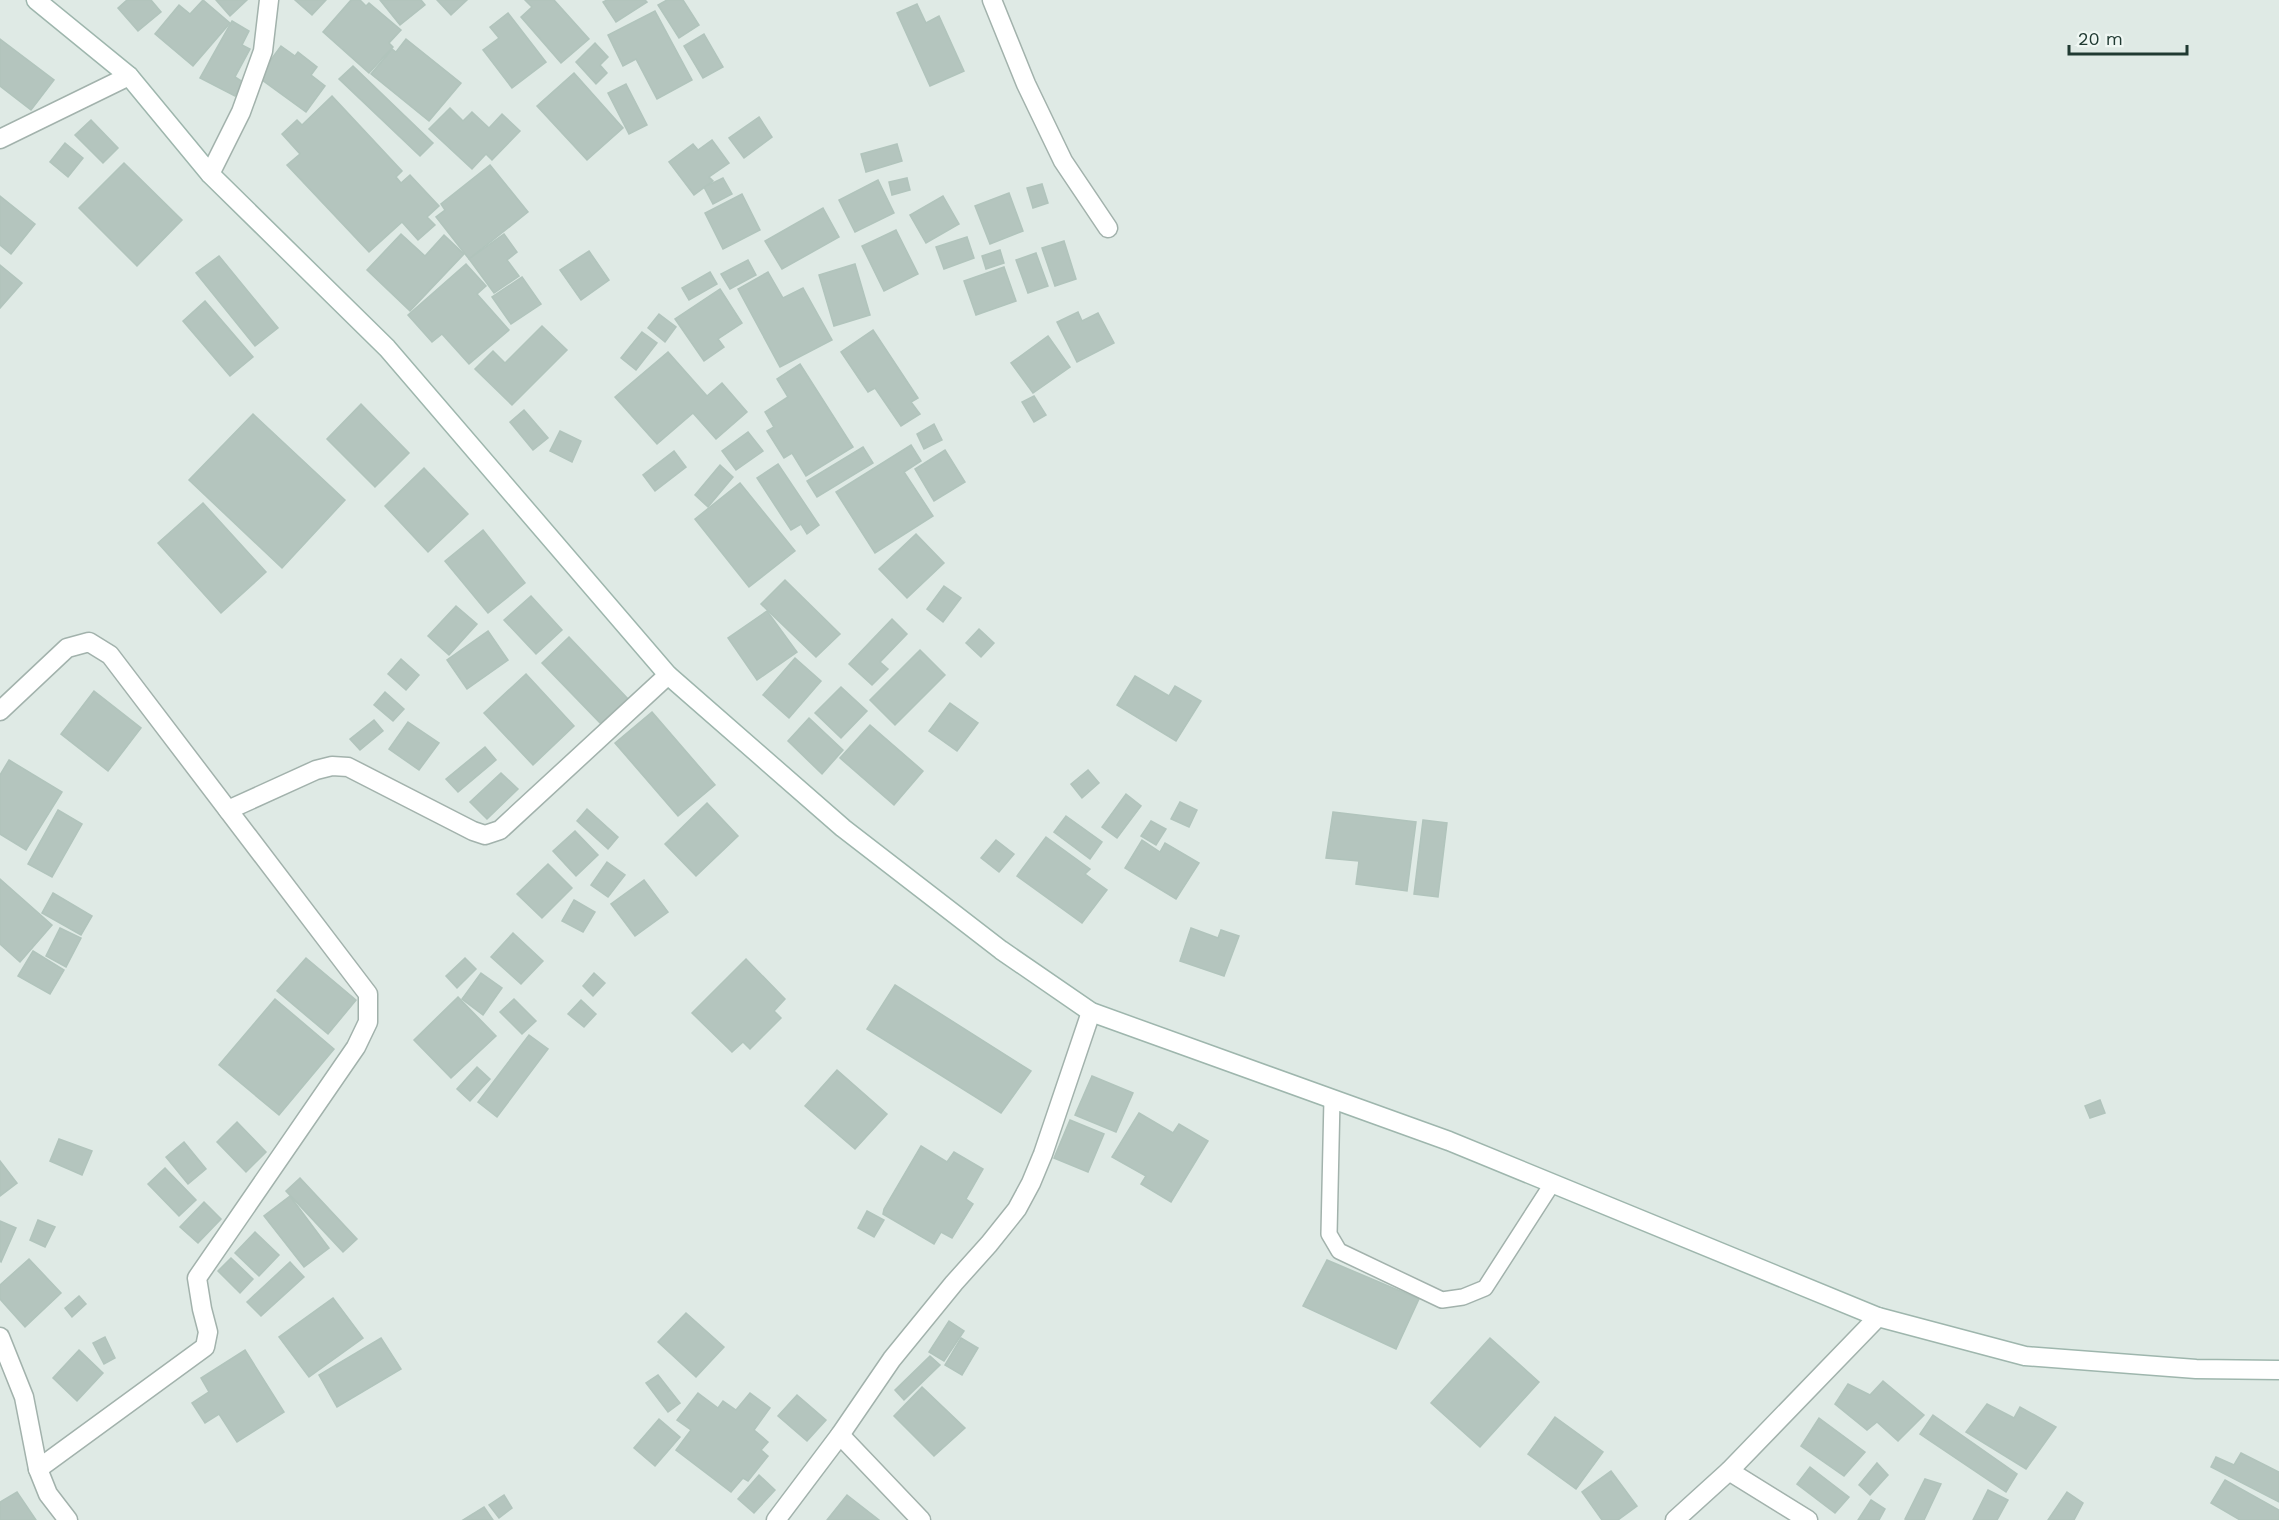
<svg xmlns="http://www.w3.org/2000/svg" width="2279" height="1520" font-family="'Work Sans',sans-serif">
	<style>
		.building { fill: #b4c5be; stroke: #b1c4bc; stroke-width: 1.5 }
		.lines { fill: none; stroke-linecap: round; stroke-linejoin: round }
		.service-casing { stroke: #a2b2ac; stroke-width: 18 }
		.minor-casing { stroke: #a2b2ac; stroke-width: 21 }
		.secondary-casing { stroke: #9eb6ad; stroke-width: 21 }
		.service { stroke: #fff; stroke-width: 15 }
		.minor { stroke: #fff; stroke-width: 18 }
		.secondary { stroke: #fff; stroke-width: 18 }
	</style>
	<rect width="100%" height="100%" fill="#dfeae5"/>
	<g class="building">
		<path d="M127,0h24l10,12 -23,19 -20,-23z"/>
		<path d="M203,0l27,23 -37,43 -38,-32 24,-29 11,9z"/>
		<path d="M216,0h31l-17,16z"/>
		<path d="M295,0h31l-14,15z"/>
		<path d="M351,0h9l6,6 3,-3 32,27 -12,13 4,4 -24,26 -46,-41z"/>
		<path d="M380,0h41l4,5 -25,20z"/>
		<path d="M437,0h30l-16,15z"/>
		<path d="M525,0h29l35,39 -28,24 -40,-46 11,-10z"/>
		<path d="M607,0h38l2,2 -31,20 -13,-20z"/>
		<path d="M667,0h16l16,25 -20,13 -21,-33z"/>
		<path d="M917,4l9,19 13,-7 25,55 -34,15 -33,-73z"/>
		<path d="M655,11l37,69 -35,19 -21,-40 -13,7 -15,-31z"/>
		<path d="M508,13l38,49 -34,26 -29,-38 16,-12 -9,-11z"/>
		<path d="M232,21l17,10 -7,14 8,4 -15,28 8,5 -8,14 -35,-18z"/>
		<path d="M704,34l19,33 -20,11 -19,-32z"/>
		<path d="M0,39l54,41 -23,30 -31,-24z"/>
		<path d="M406,39l55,44 -32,38 -58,-47 21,-25 4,3z"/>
		<path d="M595,43l13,14 -8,8 7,8 -11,11 -20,-22z"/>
		<path d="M281,46l14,10 3,-4 19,15 -6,8 14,11 -19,26 -48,-35z"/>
		<path d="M353,66l80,77 -13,13 -81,-77z"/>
		<path d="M574,73l49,55 -36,32 -50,-54z"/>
		<path d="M626,84l21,41 -18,9 -21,-41z"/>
		<path d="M332,96l70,75 -6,6 5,6 9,-8 29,31 -12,11 8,8 -17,15 -16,-18 -33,30 -82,-87 13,-11 -18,-20 15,-14 5,5z"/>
		<path d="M450,108l13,13 9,-9 17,16 13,-14 18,17 -28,29 -6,-6 -14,15 -43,-40z"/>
		<path d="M759,117l13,20 -28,21 -15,-20z"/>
		<path d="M91,120l27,28 -15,15 -28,-28z"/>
		<path d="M712,140l17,23 -20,14 4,4 -19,14 -25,-33 24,-18 5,6z"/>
		<path d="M65,143l18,15 -15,19 -18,-15z"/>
		<path d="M897,144l5,17 -36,11 -5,-18z"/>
		<path d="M124,163l58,57 -45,46 -58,-58z"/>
		<path d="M490,165l38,47 -59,47 -33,-42 9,-7 -4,-6z"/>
		<path d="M723,178l9,16 -19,10 -9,-17z"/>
		<path d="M907,178l3,12 -18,5 -3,-13z"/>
		<path d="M878,180l16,33 -39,19 -16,-32z"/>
		<path d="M1042,184l6,19 -15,5 -6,-20z"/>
		<path d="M1009,193l14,38 -33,13 -15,-38z"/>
		<path d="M742,194l18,36 -37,19 -18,-36z"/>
		<path d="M0,196l35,28 -24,30 -11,-9z"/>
		<path d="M943,196l16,28 -33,19 -16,-28z"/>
		<path d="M823,208l16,29 -57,32 -17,-28z"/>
		<path d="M896,230l22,44 -34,17 -22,-45z"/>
		<path d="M401,234l24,22 19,-21 20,19 -54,57 -43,-41z"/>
		<path d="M504,234l13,18 -10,8 12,16 -25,17 -25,-34z"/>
		<path d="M967,237l7,21 -30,11 -8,-22z"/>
		<path d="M1064,241l12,38 -21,7 -13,-38z"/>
		<path d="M1000,250l4,13 -18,6 -4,-13z"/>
		<path d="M589,251l20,29 -28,20 -21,-30z"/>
		<path d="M1036,253l12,33 -20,7 -12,-33z"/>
		<path d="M219,256l59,72 -23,18 -59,-73z"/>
		<path d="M748,260l8,15 -26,14 -9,-15z"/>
		<path d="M466,264l20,22 -9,8 32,36 -40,34 -27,-30 -10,8 -24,-27z"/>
		<path d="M855,264l15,51 -36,11 -15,-51z"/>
		<path d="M0,265l22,18 -22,25z"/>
		<path d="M1004,267l12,34 -40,14 -12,-34z"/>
		<path d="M710,272l7,12 -28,16 -7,-12z"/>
		<path d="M768,272l15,26 20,-10 29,52 -52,27 -42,-78z"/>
		<path d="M522,277l19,27 -30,20 -19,-27z"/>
		<path d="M720,289l22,34 -24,16 6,8 -20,14 -29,-42z"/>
		<path d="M205,301l48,56 -23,19 -47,-55z"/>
		<path d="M1078,312l4,9 16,-8 16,30 -37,19 -20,-40z"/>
		<path d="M659,314l17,13 -11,15 -17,-14z"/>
		<path d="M542,326l25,24 -55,55 -37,-36 18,-18 12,12z"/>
		<path d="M873,330l45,68 -7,4 9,12 -19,12 -26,-38 -7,4 -27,-40z"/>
		<path d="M642,332l15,11 -21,27 -15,-12z"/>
		<path d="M1048,336l22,31 -37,26 -22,-30z"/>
		<path d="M668,352l39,44 15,-13 25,29 -31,27 -23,-26 -36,31 -42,-47z"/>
		<path d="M800,364l53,83 -47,29 -14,-23 -8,5 -17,-27 7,-4 -9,-15 23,-15 -11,-18z"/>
		<path d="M1034,396l12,19 -12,7 -12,-20z"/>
		<path d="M361,404l48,49 -34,34 -48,-48z"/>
		<path d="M524,410l24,28 -15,12 -23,-28z"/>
		<path d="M253,414l92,86 -63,68 -93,-88z"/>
		<path d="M934,424l8,16 -18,9 -7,-15z"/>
		<path d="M560,431l21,10 -9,21 -22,-11z"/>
		<path d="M748,432l15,19 -27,19 -14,-19z"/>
		<path d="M911,445l10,16 -17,11 29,44 -58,37 -39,-61z"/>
		<path d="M863,447l10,16 -56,34 -10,-16z"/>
		<path d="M945,450l20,32 -31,19 -19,-32z"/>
		<path d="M674,451l12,16 -31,24 -12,-16z"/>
		<path d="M778,464l41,61 -12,9 -6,-10 -10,6 -34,-52z"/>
		<path d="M720,465l13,12 -25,30 -13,-12z"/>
		<path d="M424,468l44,46 -40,38 -43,-46z"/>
		<path d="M740,483l55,68 -46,36 -54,-68z"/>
		<path d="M203,503l63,69 -45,41 -63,-70z"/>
		<path d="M483,530l42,53 -37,30 -43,-52z"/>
		<path d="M916,534l28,29 -37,35 -28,-29z"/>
		<path d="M785,580l55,54 -24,23 -55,-53z"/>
		<path d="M944,586l17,12 -18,24 -16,-13z"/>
		<path d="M531,596l31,34 -26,24 -32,-34z"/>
		<path d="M456,606l21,18 -28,31 -21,-19z"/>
		<path d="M767,611l30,41 -40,28 -29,-42z"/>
		<path d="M892,619l15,15 -27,28 8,7 -16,16 -23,-21z"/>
		<path d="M979,629l15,14 -13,14 -15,-14z"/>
		<path d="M488,631l20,29 -41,29 -20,-29z"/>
		<path d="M569,637l60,63 -27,25 -60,-62z"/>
		<path d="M920,650l25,25 -50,50 -25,-25z"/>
		<path d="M795,658l26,23 -32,37 -26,-23z"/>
		<path d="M401,659l18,16 -13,15 -18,-16z"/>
		<path d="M526,674l48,52 -41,39 -49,-52z"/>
		<path d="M1135,676l34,20 6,-10 26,15 -25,40 -59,-36z"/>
		<path d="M841,687l26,24 -26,27 -26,-25z"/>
		<path d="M94,691l47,37 -33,43 -47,-37z"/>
		<path d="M385,692l19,17 -11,12 -19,-16z"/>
		<path d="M950,703l28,20 -21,28 -28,-20z"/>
		<path d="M652,712l63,73 -37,31 -63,-73z"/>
		<path d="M809,718l34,32 -21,24 -34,-33z"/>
		<path d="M374,720l9,11 -23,19 -10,-11z"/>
		<path d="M408,722l31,21 -20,27 -30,-21z"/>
		<path d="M870,725l53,46 -29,34 -54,-47z"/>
		<path d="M485,747l11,13 -38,32 -12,-13z"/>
		<path d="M9,760l53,32 -36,58 -26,-16v-59z"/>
		<path d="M1088,770l11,13 -17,15 -11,-14z"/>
		<path d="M501,773l17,16 -31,30 -17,-17z"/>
		<path d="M1126,794l15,12 -24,32 -15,-11z"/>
		<path d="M1180,802l17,8 -8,17 -18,-8z"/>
		<path d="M707,803l31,33 -42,40 -31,-32z"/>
		<path d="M587,809l31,28 -10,12 -31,-28z"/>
		<path d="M58,810l24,14 -30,53 -24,-13z"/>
		<path d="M1333,812l83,10 -9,69 -51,-7 3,-23 -33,-3z"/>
		<path d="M1066,816l36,26 -12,17 -36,-27z"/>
		<path d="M1423,820l24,3 -9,74 -24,-3z"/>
		<path d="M1151,821l15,8 -10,16 -15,-9z"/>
		<path d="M575,831l23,24 -22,21 -23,-25z"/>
		<path d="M1046,837l44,32 -5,5 22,16 -25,33 -65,-47z"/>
		<path d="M996,840l18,14 -15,18 -18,-14z"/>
		<path d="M1142,840l18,12 5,-9 34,20 -23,36 -51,-31z"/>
		<path d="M607,862l18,13 -17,22 -17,-12z"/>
		<path d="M548,864l24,24 -30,30 -25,-24z"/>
		<path d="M0,879l52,46 -32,37 -20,-18z"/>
		<path d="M644,880l24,32 -33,24 -24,-32z"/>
		<path d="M53,893l39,23 -11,19 -39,-22z"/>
		<path d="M574,900l21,12 -12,20 -21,-11z"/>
		<path d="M60,928l21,10 -15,29 -20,-11z"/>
		<path d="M1191,928l27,10 3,-8 18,6 -15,40 -44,-15z"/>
		<path d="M513,933l30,28 -22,23 -30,-27z"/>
		<path d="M33,951l31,19 -14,24 -32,-18z"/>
		<path d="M306,958l50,42 -28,34 -51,-43z"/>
		<path d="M465,958l11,11 -19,19 -11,-12z"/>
		<path d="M746,959l39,40 -11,12 7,7 -31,31 -7,-7 -11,10 -40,-39z"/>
		<path d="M481,973l21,15 -19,27 -21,-16z"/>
		<path d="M594,973l11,10 -12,13 -10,-10z"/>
		<path d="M895,985l136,86 -30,42 -134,-84z"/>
		<path d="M458,997l38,39 -45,42 -37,-38z"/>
		<path d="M275,999l59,50 -55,66 -60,-50z"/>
		<path d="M514,999l22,22 -14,13 -22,-22z"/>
		<path d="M581,1000l15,14 -12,13 -16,-13z"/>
		<path d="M529,1035l19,14 -51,68 -19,-15z"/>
		<path d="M477,1067l13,12 -20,22 -13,-12z"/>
		<path d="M837,1070l50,44 -32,35 -50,-43z"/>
		<path d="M1092,1076l41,17 -17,39 -41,-17z"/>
		<path d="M2100,1100l5,13 -15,5 -5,-12z"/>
		<path d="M1139,1113l34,20 6,-9 29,17 -37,61 -30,-18 5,-8 -34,-19z"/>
		<path d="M1070,1120l34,14 -16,38 -34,-14z"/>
		<path d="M237,1122l29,30 -20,20 -29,-30z"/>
		<path d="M59,1139l33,12 -10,24 -32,-14z"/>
		<path d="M184,1142l22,27 -18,15 -22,-27z"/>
		<path d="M921,1146l26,16 7,-10 29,17 -17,30 7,5 -21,34 -11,-6 -7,12 -51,-30 1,-5z"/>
		<path d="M0,1161l17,22 -17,13z"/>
		<path d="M165,1168l31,32 -17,16 -31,-32z"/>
		<path d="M300,1178l57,61 -14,13 -57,-61z"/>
		<path d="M290,1196l39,52 -25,19 -40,-51z"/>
		<path d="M204,1202l17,17 -23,24 -18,-16z"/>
		<path d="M867,1211l17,9 -10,17 -16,-9z"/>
		<path d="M38,1220l17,7 -10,20 -15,-7z"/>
		<path d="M0,1221l16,7 -15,34 -1,-1z"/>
		<path d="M255,1232l24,23 -20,21 -24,-23z"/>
		<path d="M231,1258l22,21 -13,14 -22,-22z"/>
		<path d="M29,1259l32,34 -36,34 -25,-28v-14z"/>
		<path d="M1327,1260l92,39 -23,50 -93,-43z"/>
		<path d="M290,1262l14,15 -43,39 -14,-14z"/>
		<path d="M79,1296l7,8 -14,13 -7,-9z"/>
		<path d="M333,1298l30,40 -54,39 -30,-40z"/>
		<path d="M686,1313l38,34 -28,30 -38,-35z"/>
		<path d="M949,1321l15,10 -20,30 -15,-9z"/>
		<path d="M105,1337l10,21 -11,6 -11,-21z"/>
		<path d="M381,1338l20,31 -64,38 -18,-32z"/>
		<path d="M961,1338l17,10 -16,27 -17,-10z"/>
		<path d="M1490,1338l49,44 -59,65 -49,-44z"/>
		<path d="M79,1350l24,23 -26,28 -24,-23z"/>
		<path d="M245,1350l39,62 -47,30 -18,-28 -14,9 -13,-20 17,-11 -8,-14z"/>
		<path d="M930,1356l10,9 -36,35 -9,-10z"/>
		<path d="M658,1375l22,28 -12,9 -22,-29z"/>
		<path d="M1883,1381l41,34 -26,26 -21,-19 -10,8 -32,-26 13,-20 22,11z"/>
		<path d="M922,1387l43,41 -31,28 -40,-40z"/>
		<path d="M698,1393l20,15 5,-7 13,9 14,-17 20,15 -16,22 14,12 -7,8 7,6 -20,25 -5,-3 -12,14 -55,-42 15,-20 -14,-10z"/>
		<path d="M797,1395l29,25 -19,21 -29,-25z"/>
		<path d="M1987,1404l27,14 6,-11 36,20 -30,42 -60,-37z"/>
		<path d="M1933,1415l84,59 -11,18 -86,-58z"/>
		<path d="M1555,1417l48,35 -27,37 -48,-35z"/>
		<path d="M1819,1418l46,34 -21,24 -43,-30z"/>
		<path d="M659,1419l21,18 -25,29 -21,-18z"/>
		<path d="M2241,1453l38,19v30l-68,-35 5,-10 18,8z"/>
		<path d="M1877,1463l11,12 -18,20 -11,-10z"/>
		<path d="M1810,1467l39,30 -14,16 -38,-29z"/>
		<path d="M1611,1471l26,35 -19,14h-16l-20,-28z"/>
		<path d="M759,1475l16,15 -21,23 -16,-14z"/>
		<path d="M1925,1479l16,5 -17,36h-16l-3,-1z"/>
		<path d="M2225,1480l54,30v10h-39l-29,-17z"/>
		<path d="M1988,1490l20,10 -11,20h-24z"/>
		<path d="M17,1492l19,28h-36v-18z"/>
		<path d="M2067,1492l16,11 -9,17h-26z"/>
		<path d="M504,1495l8,13 -13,10 -10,-13z"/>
		<path d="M847,1495l32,25h-52z"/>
		<path d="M1871,1500l14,9 -6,11h-21z"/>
		<path d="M484,1507l9,13h-30z"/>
	</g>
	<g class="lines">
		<g class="service-casing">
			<path id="service" d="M1332,1099l-3,135 10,17 103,49 21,-3 22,-9 67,-104"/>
		</g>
		<g class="minor-casing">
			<g id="minor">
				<path d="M992,0l34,84 37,77 45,67"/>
				<path d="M0,139l129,-63"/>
				<path d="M210,174l31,-62 22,-61 6,-51"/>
				<path d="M0,711l67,-63 22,-6 21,13 258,339v28l-12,25 -159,231 5,31 6,23 -3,15 -167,122"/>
				<path d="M228,810l88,-40 16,-4 16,1 125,64 12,4 15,-5 168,-155"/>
				<path d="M0,1337l24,60 14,72 10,25 20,26"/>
				<path d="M840,1435l81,85"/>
				<path d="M1729,1471l79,49"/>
				<path d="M776,1520l64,-85 52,-76 62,-76 35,-39 28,-35 14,-26 12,-29 48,-142"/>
				<path d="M1675,1520l54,-49 149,-154"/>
			</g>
		</g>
		<g class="secondary-casing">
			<path id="secondary" d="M36,0l93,76 81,98 177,174 281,327 175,153 158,122 90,62 358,129 429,176 147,39 171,13 83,1"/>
		</g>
		<use href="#service" class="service"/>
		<use href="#minor" class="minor"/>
		<use href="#secondary" class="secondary"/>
	</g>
	<path d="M2069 45v9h118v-9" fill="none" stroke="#203a32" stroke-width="3"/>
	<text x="2078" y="45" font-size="18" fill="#203a32" stroke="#eff7f3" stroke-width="4.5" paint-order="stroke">20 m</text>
</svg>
